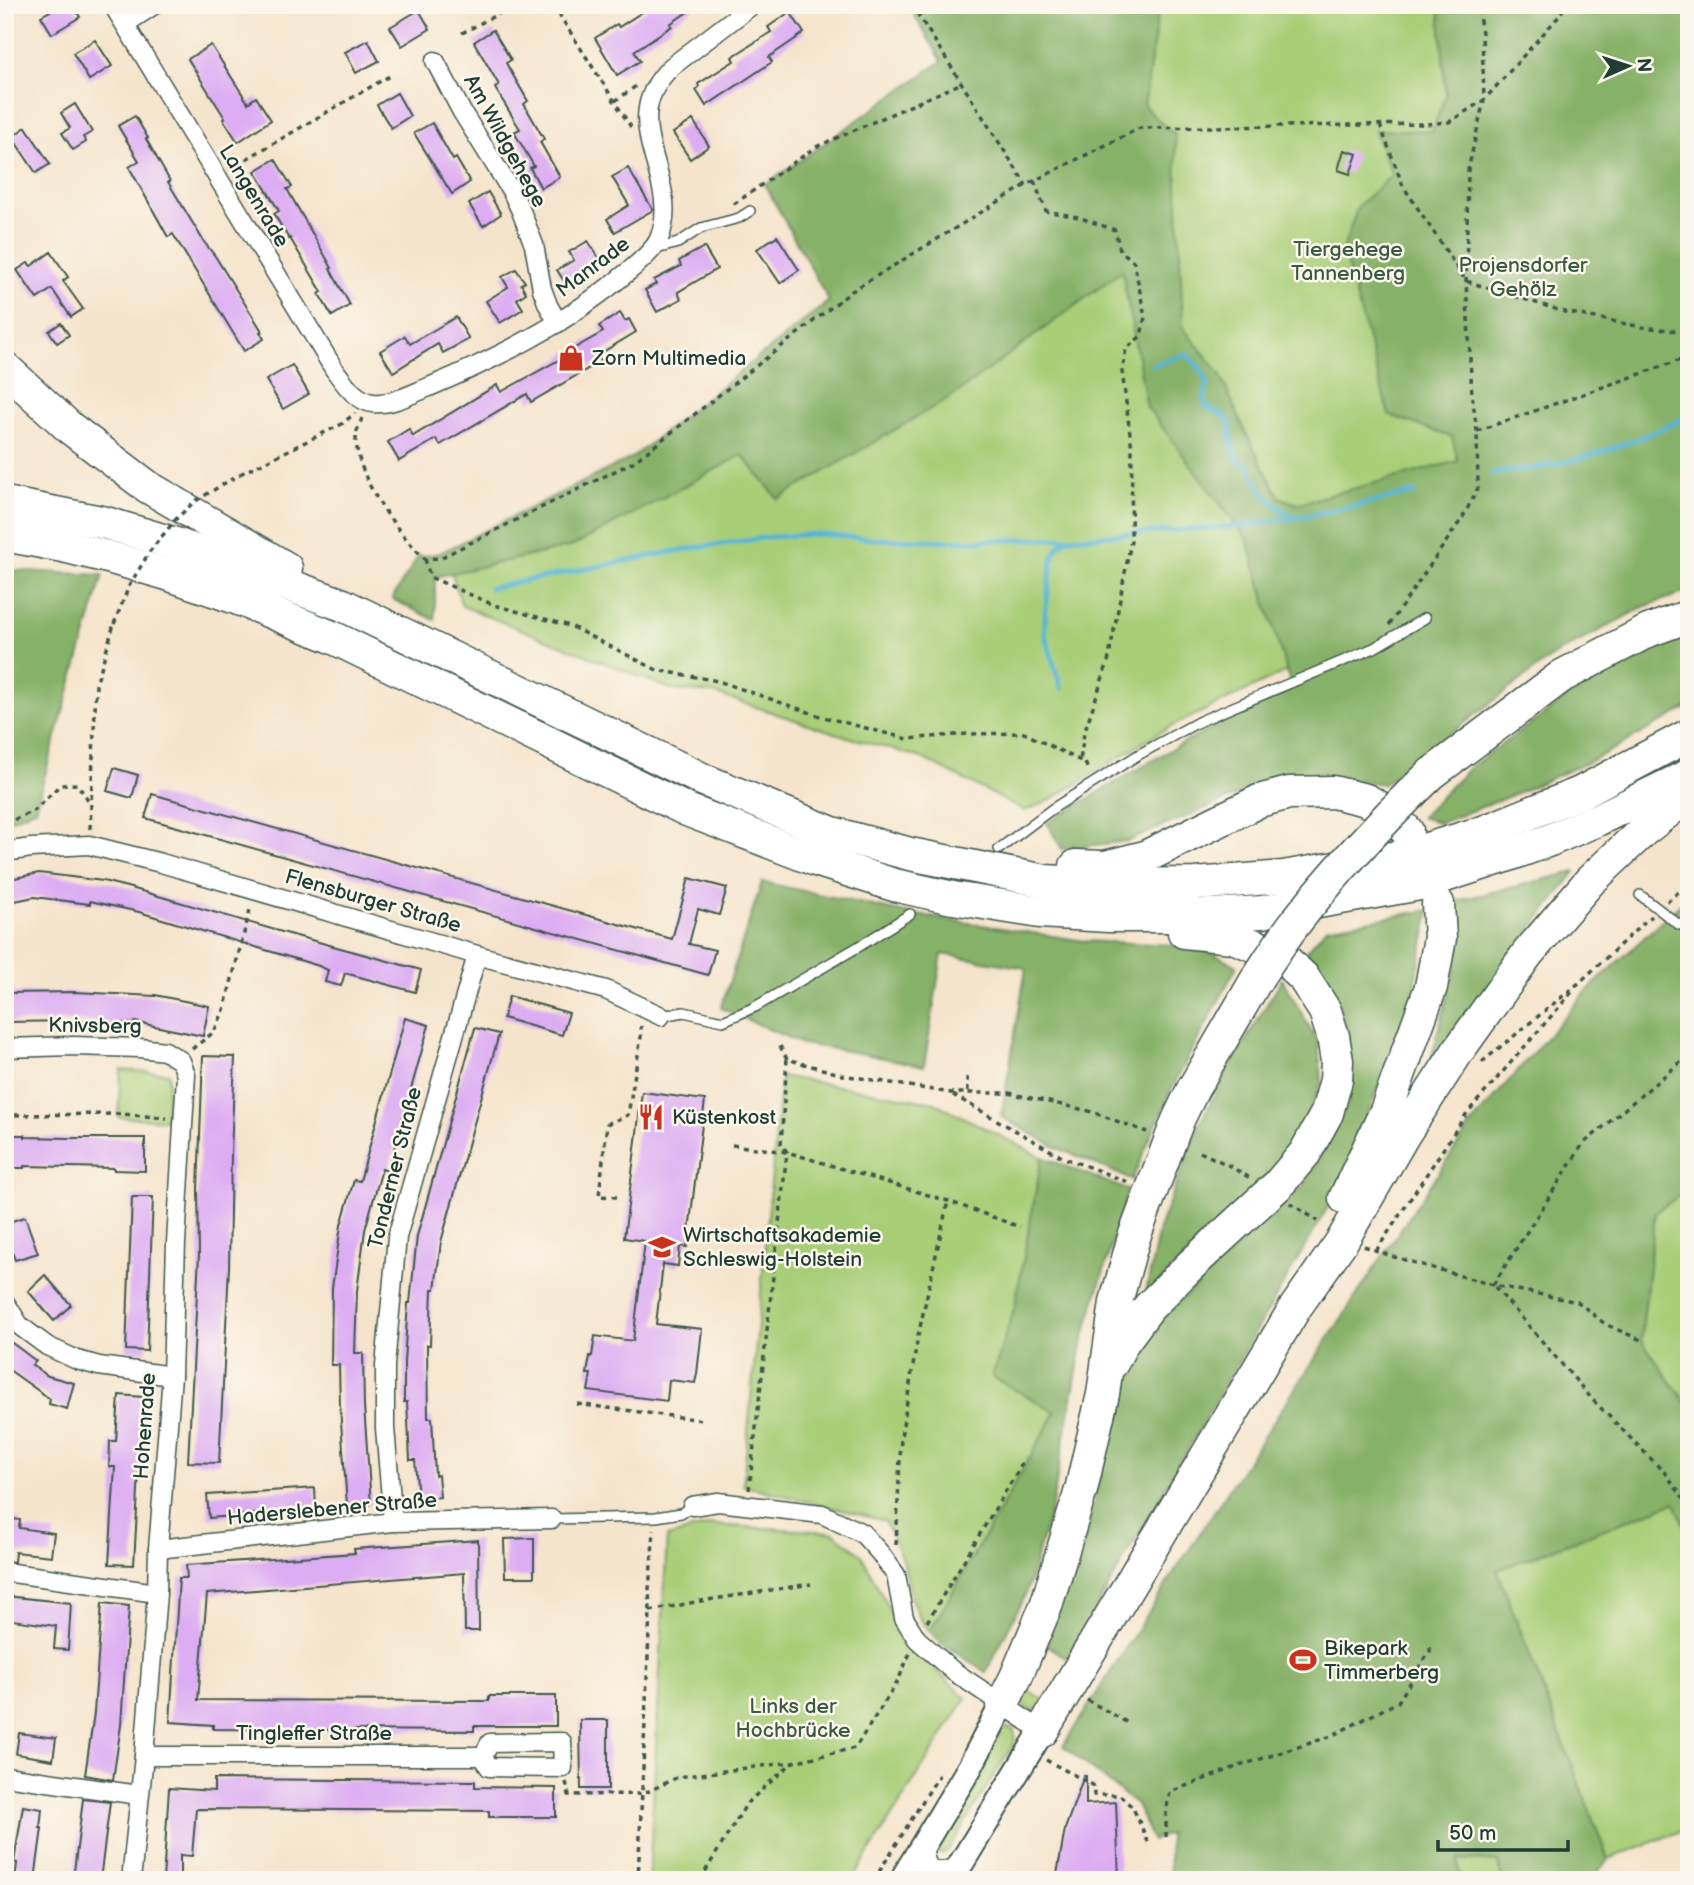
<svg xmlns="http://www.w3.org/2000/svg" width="1694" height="1885" font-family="'Balsamiq Sans',sans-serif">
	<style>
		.green { fill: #a9ce78; stroke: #648656; stroke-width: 2 }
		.forest { fill: #86b168; stroke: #52774e; stroke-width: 2 }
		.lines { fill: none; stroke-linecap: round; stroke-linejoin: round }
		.stream { stroke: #55b5d3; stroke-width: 5 }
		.building { fill: #ddadf3 }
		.lane-casing { stroke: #3f564b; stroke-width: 12 }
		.street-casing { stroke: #3f564b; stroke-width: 21 }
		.secondary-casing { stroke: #3f564b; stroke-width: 28 }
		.highway-casing { stroke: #3f564b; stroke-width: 35 }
		.path { stroke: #3f564b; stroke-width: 3.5; stroke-dasharray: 5 5; stroke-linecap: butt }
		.lane { stroke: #fff; stroke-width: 9 }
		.street { stroke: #fff; stroke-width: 18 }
		.secondary { stroke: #fff; stroke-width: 24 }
		.highway { stroke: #fff; stroke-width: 32 }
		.highway-bridge-casing { stroke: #3f564b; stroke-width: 35; stroke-linecap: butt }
		.path-bridge { stroke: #3f564b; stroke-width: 3.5; stroke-dasharray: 5 5; stroke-linecap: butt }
		.highway-bridge { stroke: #fff; stroke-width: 32 }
		.labels { text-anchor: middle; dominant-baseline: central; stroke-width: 5; stroke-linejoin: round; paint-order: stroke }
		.street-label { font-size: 21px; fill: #1f3d34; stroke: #fbf7ec }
		.park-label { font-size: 21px; fill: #3b5a42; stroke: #fbf7ec }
		.poi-label { font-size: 21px; fill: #1f3d34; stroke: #fbf7ec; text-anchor: start }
	</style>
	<rect width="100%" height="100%" fill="#fbf7ec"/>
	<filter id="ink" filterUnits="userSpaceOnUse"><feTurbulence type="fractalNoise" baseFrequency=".0143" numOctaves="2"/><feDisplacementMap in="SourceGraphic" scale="14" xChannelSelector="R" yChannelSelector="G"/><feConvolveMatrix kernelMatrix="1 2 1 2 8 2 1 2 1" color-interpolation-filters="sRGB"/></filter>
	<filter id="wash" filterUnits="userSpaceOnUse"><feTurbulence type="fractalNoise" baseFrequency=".00686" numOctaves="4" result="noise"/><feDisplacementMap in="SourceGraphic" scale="28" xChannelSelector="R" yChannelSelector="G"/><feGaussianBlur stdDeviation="1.57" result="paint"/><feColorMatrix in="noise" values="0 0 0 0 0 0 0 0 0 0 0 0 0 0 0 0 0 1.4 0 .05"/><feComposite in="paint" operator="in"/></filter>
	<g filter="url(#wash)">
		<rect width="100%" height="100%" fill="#f5e4cc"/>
		<g class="green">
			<path d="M1159,5h530v430l-436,122 34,114 -125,60 -112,69 -25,11 -103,-53 -78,-22 -131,-43 -40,-3 -211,-84 -12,-39 193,-92 501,-369z"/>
			<path d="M121,1070l48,3 -3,47 -48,-3z"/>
			<path d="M781,1076l154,27 107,54 -27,149 -23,71 64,35 -126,219 -9,-10 -10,-23 -7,-35 -19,-42 -142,-36z"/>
			<path d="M1689,1189v218l-48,-67 14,-128z"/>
			<path d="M1675,1502l14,35v291l-81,31 -111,-289z"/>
			<path d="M711,1525l121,7 29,22 45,88 60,56 -114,182h-203l18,-343z"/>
			<path d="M1023,1687l24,15c-7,7 -12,10 -22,6l-5,-10z"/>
			<path d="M1009,1728l5,2 1,6 -1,7 -65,106 -3,3 -6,2 -5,-5 67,-120z"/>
			<path d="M1457,1859l41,3 4,18h-41z"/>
		</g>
		<g class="forest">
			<path d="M908,5h251l-15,101 19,19 12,9 8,194 36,44 25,57 35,68 17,7 162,-43 -6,-24 -63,-22 -46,-166 15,-43 34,-31 -18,-45 58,1 14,-36 -7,-90h250v586l-46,16 -89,48 -170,129 -66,-8 -52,7 -138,58 -66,8 -15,-26 123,-73 121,-64 -44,-147 -100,-132 -25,-136 -168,124 -176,104 -36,-44 -169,91 -138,31v43l-43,-21 27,-44 5,1 16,-3 193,-96 196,-156 -64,-116 177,-124z"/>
			<path d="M5,570l98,5 -68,234 -30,13z"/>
			<path d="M1689,632v75l-94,52 -85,37 -70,27 -19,-6 48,-49 103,-74z"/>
			<path d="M1575,872l-54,71 -95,136 28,-108 2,-70z"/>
			<path d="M762,882l148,32 175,27 89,4 37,7 26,14 -66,124 -39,90 -74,-32 -57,-31 25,-149 -84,-14 -18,112 -71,-14 -51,-8 -81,-36z"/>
			<path d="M1689,897v292l-34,23 -14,128 48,67v130l-14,-35 -178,68 111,289 -16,21h-90l-4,-18 -40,-3 3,21h-291l-1,-46 -17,6 -15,-35 -74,-59 114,-178 205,-311 91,-135 113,-130 79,-74z"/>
			<path d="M1430,910l-20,100 -77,188 -266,460 -20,-13 40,-112 35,-163 39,-51 145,-136 42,-78 1,-66 -17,-53 -28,-32 22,-26z"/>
			<path d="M1282,979l36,63 4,39 -13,34 -14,29 -24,28 -126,125 14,-68 38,-100 29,-56z"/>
			<path d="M1042,1157l86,33 -45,150 -31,165 -26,88 -40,79 -49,-32 -7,-9 126,-219 -64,-35 23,-71z"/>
		</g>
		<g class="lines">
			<g class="stream">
				<path d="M1153,365l28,-9 6,-1 11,11 10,17 -4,14 1,8 6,5 11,4 7,8 2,17 7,22 9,3c14,30 21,37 47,54"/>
				<path d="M1492,474c20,-3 40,-5 59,-9 48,-9 95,-28 138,-49"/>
				<path d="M490,588l191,-38 88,-13 50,-3 54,5 100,2 95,-3 174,-12 69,-11 103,-22"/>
				<path d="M1061,688l-16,-53v-20l7,-56 5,-11 10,-9"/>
			</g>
		</g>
		<g id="blocks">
			<g class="building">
				<path d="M47,5h26l7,12 -28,17 -11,-18 9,-5z"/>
				<path d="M653,5h45l-28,19 2,2 -38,25 6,10 -23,14 -22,-37 22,-14 2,3z"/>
				<path d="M419,10l11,19 -28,17 -12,-19z"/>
				<path d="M790,12l14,21 -35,24 3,5 -66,44 -10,-16 3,-3 -1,-3 36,-23 -2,-4 39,-25 -3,-5z"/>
				<path d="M493,30l18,30 -5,3 22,38 -4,3 20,35 -4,3 20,35 -19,11 -11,-20 4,-2 -20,-34 6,-3 -25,-41 4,-3 -25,-43z"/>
				<path d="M95,40l17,26 -23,14 -16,-27z"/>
				<path d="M368,40l11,21 -23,12 -11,-21z"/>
				<path d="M211,45l37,58 8,-6 15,23 -33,22 -15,-23 2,-1 -37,-59z"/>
				<path d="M397,93l13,23 -19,12 -14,-23z"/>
				<path d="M75,104l17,28 -9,5 3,5 -13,8 -11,-17 8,-5 -9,-15z"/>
				<path d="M135,116l13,22 -2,1 24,42 -2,1 36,60 11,14 47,75 -2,1 4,7 -20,12 -71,-117 -5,3 -39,-70 10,-6 -21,-35z"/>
				<path d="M693,120l16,26 -19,13 -17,-26z"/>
				<path d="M432,123l21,37 3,-2 14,24 -18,12 -38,-61z"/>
				<path d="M26,127l24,37 -14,9 -24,-36z"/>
				<path d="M1344,150l13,4 -7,20 -12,-4z"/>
				<path d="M275,159l17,28 -5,2 45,79 -2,1 20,36 -18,11 -13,-22 3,-2 -32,-54 -1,1 -15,-25 5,-3 -24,-40z"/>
				<path d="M628,168l25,42 -38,22 -8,-13 22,-14 -17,-28z"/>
				<path d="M488,192l13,22 -18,12 -14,-22z"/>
				<path d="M777,236l22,34 -19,13 -23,-34z"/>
				<path d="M588,241l12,19 -21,12 4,6 -15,9 -11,-17 17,-10 -5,-8z"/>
				<path d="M704,247l13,22 -39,23 3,7 -24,13 -12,-22 11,-6 -2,-4 27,-14 -2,-5z"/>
				<path d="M51,252l17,25 -5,4 20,28 -12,8 -19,-28 -15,10 -20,-29 11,-7 3,3z"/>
				<path d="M516,269l9,13 -4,2 5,9 -9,6 6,10 -23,14 -14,-22 22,-14 -6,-10z"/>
				<path d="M620,313l5,8 4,-2 7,13 -38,23 3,6 -70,41 -4,-8 -87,51 -4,-6 -37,22 -11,-19 21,-13 4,7 84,-51 4,7 61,-34 -1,-2 42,-24 -4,-6z"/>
				<path d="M456,317l13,22 -26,14 -5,-9 -45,28 -13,-21 25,-15 5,8z"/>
				<path d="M61,323l8,12 -12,8 -8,-12z"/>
				<path d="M292,365l17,29 -26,15 -17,-29z"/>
				<path d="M114,768l24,7 -6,23 -25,-7z"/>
				<path d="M152,794l520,145 17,-61 38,10 -8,27 -21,-6 -9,35 26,6 -7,25 -563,-157z"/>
				<path d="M39,873l64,8 28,7 158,46 132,36 -6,22 -70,-19 -4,13 -16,-4 3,-12 -9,-4 -180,-54 -49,-11v3l-56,-7 -24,5 -5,-22z"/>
				<path d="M75,992l80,4v-1l54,11 -6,30 -68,-14v2l-60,-3 -68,1v-29z"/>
				<path d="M509,996l60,17 -7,22 -59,-17z"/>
				<path d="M405,1018l24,7 -41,146 -6,-2 -17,61 -8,61 -2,62h8l1,53 7,98 -24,1 -7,-98 -1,-42h-8l1,-77 9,-63 13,-45 6,1z"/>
				<path d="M475,1028l24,6 -58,208 -6,47h-3l-2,56h-3l1,73h4l3,58 3,-1 2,22 -22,2 -3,-39h-5l-3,-58h-3v-40l4,-59h2l7,-67z"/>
				<path d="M203,1056l32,1 -4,97 -2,113 -10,196 -31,-1 11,-207 -1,-66z"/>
				<path d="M642,1092l63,8 -18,147 -7,-1 -2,20 -15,-2 -7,60 46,5 -5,45 -2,9 -26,-3 -2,21 -79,-10 3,-17h-4l3,-18h2l3,-20 38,5 12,-100 -21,-3z"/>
				<path d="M5,1135h20v2l43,1h77v33l-31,-1v-2l-90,-2v2h-19z"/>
				<path d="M132,1197h21l-6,154 -21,-1z"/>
				<path d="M25,1217l13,36 -23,7 -10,-29v-8z"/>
				<path d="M45,1275l26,30 -17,16 -26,-30z"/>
				<path d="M12,1343l24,18 -4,4 16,11 26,7 -7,26 -18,-5 1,-5 -45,-32v-15z"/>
				<path d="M119,1395l24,2 -9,168 -25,-1 6,-97h-6l1,-26h6z"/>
				<path d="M315,1488l1,21 -107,9 -2,-23z"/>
				<path d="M5,1518l15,2 -1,8 35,5 -3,23 -36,-4 -1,10 -9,-1z"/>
				<path d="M534,1538v39h-29l-1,-38z"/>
				<path d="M478,1540l1,91h-14l-1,-58 -257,21 -9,106 291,1v-5h67v30h-82v5l-261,-2v-4l-43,-3 9,-144h8l-1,-13 169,-12 -1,-4z"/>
				<path d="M5,1596l66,7 -3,47 -14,-1 2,-23 -51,-7z"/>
				<path d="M102,1603l27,3 -8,119 -8,55 -28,-5 9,-62z"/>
				<path d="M580,1720h28v69h-27z"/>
				<path d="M19,1733l37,5 -3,22 -37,-6z"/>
				<path d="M1084,1776h2v28l30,-2 3,78h-63l9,-51z"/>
				<path d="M214,1779l261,2v6l81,1v29h-67v-6l-293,-2 -4,47 -12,-1v25h-17l6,-92 45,3z"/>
				<path d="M83,1799l27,3 -10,78h-27z"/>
				<path d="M23,1806l19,3 -2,19h2l-7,52h-20l2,-17 -3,-1z"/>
			</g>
		</g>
	</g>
	<g filter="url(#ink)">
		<use href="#blocks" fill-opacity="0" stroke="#3f564b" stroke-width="2"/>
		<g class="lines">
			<g class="lane-casing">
				<g id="lane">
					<path d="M653,250l25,-7 23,-15 38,-10 11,-7"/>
					<path d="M999,849l53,-40 86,-54 62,-34 174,-73 51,-30"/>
					<path d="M1640,895l38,29 11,4"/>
					<path d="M661,1016l23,-4 39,9 32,-14 108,-63 47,-30"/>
					<path d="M552,1519l104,-2 25,-4 11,-7"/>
				</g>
			</g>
			<g class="street-casing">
				<g id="street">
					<path d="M113,5l221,364c9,12 21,32 39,34 19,2 38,-9 56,-16 43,-18 87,-39 128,-64 23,-14 93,-63 102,-84 25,-62 -47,-115 12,-172l81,-62"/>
					<path d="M125,24l29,-19"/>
					<path d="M435,61l27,51 50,80 9,19 13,34 8,44 6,16 10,18"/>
					<path d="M5,852l26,-4 58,-3 72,18 316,92 129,35 55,26"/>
					<path d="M5,1048l68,-2 67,2 25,3 16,10 5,14 -10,168 -4,133 -14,173 -1,44 -13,163 -13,124"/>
					<path d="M5,1302l15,24 27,20 30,14 22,6 73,10"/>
					<path d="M692,1506l26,-4 104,12 40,19 18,20 16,22 8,43 13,21 36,32 89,60"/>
					<path d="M393,1522l-8,-94v-62l12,-129 80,-282"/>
					<path d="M158,1549l235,-27 159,-3"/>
					<path d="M5,1572l152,21"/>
					<path d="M562,1742l1,26 -74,-1 -6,-11 7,-13z"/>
					<path d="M144,1756h339"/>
					<path d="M5,1776l134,19"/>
					<path d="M924,1842c-1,28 9,36 36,23"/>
				</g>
			</g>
			<g class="secondary-casing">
				<g id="secondary">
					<path d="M902,1880l68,-113 32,-62"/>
					<path d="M951,1880l91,-149"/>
				</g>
			</g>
			<g class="highway-casing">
				<g id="highway">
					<path d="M5,368l65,60 78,59 138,81"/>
					<path d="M5,503l101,20 70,21 167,61 361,175 128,53 78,21 135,27 69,4 81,-1 88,-7 121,-21 79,-24 97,-39 109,-58"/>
					<path d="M5,535l58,11 45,11 59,17 69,24 96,39 355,173 129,50 78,25 59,13 87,14 68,4h86l68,-4 158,-28 86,-28 44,-16 47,-20 92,-45"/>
					<path d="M1431,774l131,-98 86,-45 41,-15"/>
					<path d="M1076,866l29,1 40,-10 114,-56 30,-8 44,-1 33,8 23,13 18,18"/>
					<path d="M1345,1198l41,-87 45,-124 9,-49 -2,-34"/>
					<path d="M1112,1363l11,-21 26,-35 42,-42 87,-80 27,-32 22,-40 9,-33 1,-19 -4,-25 -8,-25 -22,-34 -22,-21 -48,-19 -49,-5"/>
					<path d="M1002,1705l14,-28 30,-71 35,-116 22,-96 13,-92 18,-65 44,-117 15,-31 65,-112"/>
					<path d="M1042,1731l253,-423 47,-67 62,-107 54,-83 70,-98 62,-72 54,-51 45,-35"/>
				</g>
			</g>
			<g class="path">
				<path d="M553,5l78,122"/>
				<path d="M912,5l114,180"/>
				<path d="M462,33l53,-28"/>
				<path d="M615,101l24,-17"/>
				<path d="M1380,125l23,61 63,95 99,31 77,15 47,5"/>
				<path d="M229,169l164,-95"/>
				<path d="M1034,181l12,30 32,6 37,13 5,20 14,12 11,55 -4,19 -15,13 -4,22 10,78 -1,92 -23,121 -24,71 -4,28"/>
				<path d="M734,204l82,-57 146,-64"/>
				<path d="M362,418c-2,6 -6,13 -6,20 1,42 40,92 69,121l15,-1 195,-97 217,-170 174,-106 114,-57 286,-4 23,-2 35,-22 76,-85 5,-10"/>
				<path d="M1477,431l212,-74"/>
				<path d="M240,474l102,-50 13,-11"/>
				<path d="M425,559l5,18 64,28 76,21 87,44 61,11 102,35 88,23 59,-5 57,-1 61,30 4,8"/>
				<path d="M1389,625l74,-108 15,-29 -1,-57 -5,-36 -6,-114 2,-111 16,-70 -2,-67 -5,-28"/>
				<path d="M5,824l30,-14 25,-25 17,-1 12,17"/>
				<path d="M90,829l6,-144 18,-61"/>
				<path d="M1667,902l22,-19"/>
				<path d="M780,1046l7,13 56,16 108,18h58l80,18 58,21"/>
				<path d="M192,1049l22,-17 10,-22 27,-104"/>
				<path d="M1482,1062l97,-79 72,-67"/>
				<path d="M967,1077l1,15"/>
				<path d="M953,1095l109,62 69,26"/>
				<path d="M5,1115l116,-1 46,4"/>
				<path d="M732,1145l55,7 161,49 72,26"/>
				<path d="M1200,1152l28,13 22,13"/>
				<path d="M617,1197l-18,-1 8,-72 21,-9 13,-78v-11"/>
				<path d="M1290,1203l28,18"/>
				<path d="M1364,1246l27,10 102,29 85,17 27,22 36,16"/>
				<path d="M1376,1251l91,-138 106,-122"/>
				<path d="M1493,1285l90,-141 106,-89"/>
				<path d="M1495,1287l97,112 74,75 23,32"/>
				<path d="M577,1404l125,16"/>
				<path d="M749,1490l38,-338 -6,-8 6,-85"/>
				<path d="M896,1545l5,-108 17,-101 30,-135"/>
				<path d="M650,1611l51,-10 110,-17"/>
				<path d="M927,1622l98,-163"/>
				<path d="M1087,1700l41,23"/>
				<path d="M1046,1760l47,25 1,10h26l13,13 16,36"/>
				<path d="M566,1782l3,13 74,-1 35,-17 115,-15 62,-14 42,-65 13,-30"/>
				<path d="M1166,1837v-26l4,-19 69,-26 90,-29 69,-35 32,-51v-7"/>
				<path d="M638,1880l12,-269 -1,-22 5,-59"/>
				<path d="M700,1880l47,-77 46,-41"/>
				<path d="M874,1880l65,-105"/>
			</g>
			<use href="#lane" class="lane"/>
			<use href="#street" class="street"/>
			<use href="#secondary" class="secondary"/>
			<use href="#highway" class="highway"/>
			<g class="highway-bridge-casing">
				<path id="highway-bridge" d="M1258,977c12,-18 24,-37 37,-54 41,-53 88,-103 136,-149"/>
			</g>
			<path class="path-bridge" d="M114,624l15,-38 21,-35 26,-32 18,-17 46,-28"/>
			<use href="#highway-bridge" class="highway-bridge"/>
		</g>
	</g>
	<defs>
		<g id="shop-bare" transform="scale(2.1)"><path d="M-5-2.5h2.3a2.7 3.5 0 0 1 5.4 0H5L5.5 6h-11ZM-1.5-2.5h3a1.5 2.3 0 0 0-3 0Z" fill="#c8321e" stroke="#fbf7ec" stroke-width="2.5" paint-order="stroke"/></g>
		<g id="restaurant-bare" transform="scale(2.1)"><path d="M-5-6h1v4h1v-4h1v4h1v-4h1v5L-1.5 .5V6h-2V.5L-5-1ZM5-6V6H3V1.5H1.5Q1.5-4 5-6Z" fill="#c8321e" stroke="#fbf7ec" stroke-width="2.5" paint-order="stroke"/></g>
		<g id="university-bare" transform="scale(2.1)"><path d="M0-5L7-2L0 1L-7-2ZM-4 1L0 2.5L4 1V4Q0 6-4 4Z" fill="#c8321e" stroke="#fbf7ec" stroke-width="2.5" paint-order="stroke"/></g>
		<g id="stadium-bare" transform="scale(2.1)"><path d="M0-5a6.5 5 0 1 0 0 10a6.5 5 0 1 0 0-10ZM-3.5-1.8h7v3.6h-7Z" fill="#c8321e" stroke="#fbf7ec" stroke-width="2.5" paint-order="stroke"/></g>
	</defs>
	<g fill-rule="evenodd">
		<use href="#shop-bare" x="571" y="358"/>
		<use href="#restaurant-bare" x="651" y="1117"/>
		<use href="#university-bare" x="662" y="1247"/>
		<use href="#stadium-bare" x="1303" y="1660"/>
	</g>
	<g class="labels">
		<g class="street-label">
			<text transform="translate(505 141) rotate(61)">Am Wildgehege</text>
			<text transform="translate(254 196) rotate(59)">Langenrade</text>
			<text transform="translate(593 267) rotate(-37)">Manrade</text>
			<text transform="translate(373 901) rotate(16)">Flensburger Straße</text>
			<text transform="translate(95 1026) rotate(1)">Knivsberg</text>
			<text transform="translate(395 1168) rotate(-76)">Tonderner Straße</text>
			<text transform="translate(145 1426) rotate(-86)">Hohenrade</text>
			<text transform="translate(332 1509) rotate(-5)">Haderslebener Straße</text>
			<text x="314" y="1733">Tingleffer Straße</text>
		</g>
		<g class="park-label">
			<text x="1348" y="249">Tiergehege<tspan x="1348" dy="24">Tannenberg</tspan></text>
			<text x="1523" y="265">Projensdorfer<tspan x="1523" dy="24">Gehölz</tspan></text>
			<text x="793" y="1706">Links der<tspan x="793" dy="24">Hochbrücke</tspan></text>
		</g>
		<g class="poi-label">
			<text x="592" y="358">Zorn Multimedia</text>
			<text x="672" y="1117">Küstenkost</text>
			<text x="683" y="1235">Wirtschaftsakademie<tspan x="683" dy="24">Schleswig-Holstein</tspan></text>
			<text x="1324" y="1648">Bikepark<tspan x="1324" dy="24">Timmerberg</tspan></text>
		</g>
	</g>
	<rect width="1694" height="1885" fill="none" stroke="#fbf7ec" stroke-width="28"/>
	<g transform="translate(1628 66) rotate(87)" stroke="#fbf7ec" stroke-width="5" paint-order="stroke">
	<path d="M0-5L12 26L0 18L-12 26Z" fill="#1f3d34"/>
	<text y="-10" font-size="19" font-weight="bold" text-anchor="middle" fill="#1f3d34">N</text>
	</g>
	<path d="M1438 1840v10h130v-10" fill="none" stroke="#1f3d34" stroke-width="3.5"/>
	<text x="1449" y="1840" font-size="21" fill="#1f3d34" stroke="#fbf7ec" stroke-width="5" paint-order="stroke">50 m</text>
</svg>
